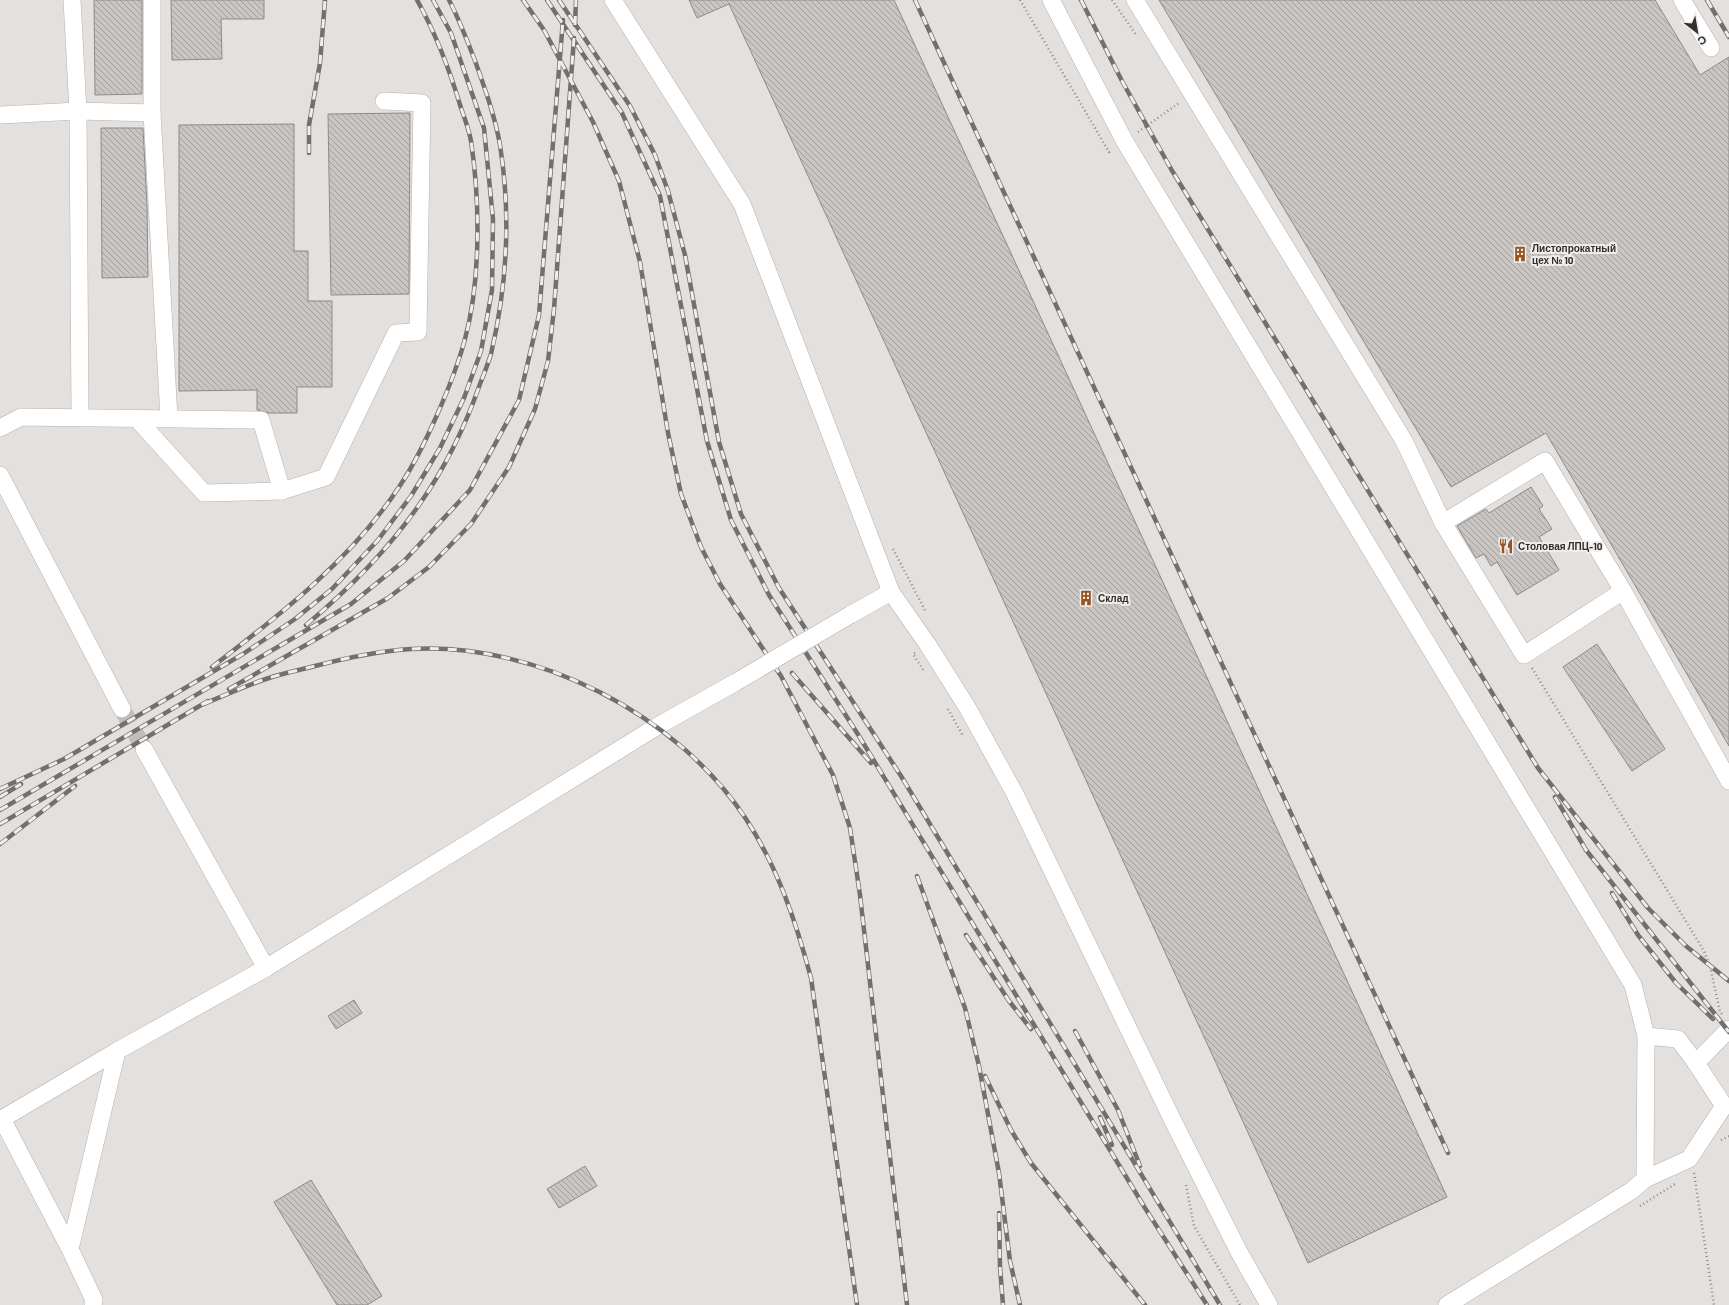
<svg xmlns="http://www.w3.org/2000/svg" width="1729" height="1305" font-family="Barlow,sans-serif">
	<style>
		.building { fill: url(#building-back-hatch); stroke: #8e8a88 }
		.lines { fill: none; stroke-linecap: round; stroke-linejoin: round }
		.minor-tunnel { stroke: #c0bdba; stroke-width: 17; stroke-dasharray: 17 8; stroke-linecap: butt }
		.minor-casing { stroke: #b5b1af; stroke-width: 18 }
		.path { stroke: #8e8b89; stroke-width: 2.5; stroke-dasharray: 1 3; stroke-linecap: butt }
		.minor { stroke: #fff; stroke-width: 17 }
		.rail-casing { stroke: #72706e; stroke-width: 4.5 }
		.rail { stroke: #f0edea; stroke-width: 3; stroke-dasharray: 9; stroke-linecap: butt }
		.minor-bridge-casing { stroke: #b5b1af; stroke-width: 18; stroke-linecap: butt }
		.minor-bridge { stroke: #fff; stroke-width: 17 }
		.labels { text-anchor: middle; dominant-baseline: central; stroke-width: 4; stroke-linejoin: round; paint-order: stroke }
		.poi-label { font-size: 10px; font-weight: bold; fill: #32302f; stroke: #f0edea; text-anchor: start }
	</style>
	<defs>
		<pattern id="building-back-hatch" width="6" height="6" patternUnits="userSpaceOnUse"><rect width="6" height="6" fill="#c9c5c3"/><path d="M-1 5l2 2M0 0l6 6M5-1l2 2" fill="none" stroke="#a4a09f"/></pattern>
	</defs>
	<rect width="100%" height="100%" fill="#e3e0dd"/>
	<g class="building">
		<path d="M94,0h48v94l-47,1z"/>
		<path d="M171,0h93v19h-43l1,40 -50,1z"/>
		<path d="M689,0h205l553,1197 -139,66 -579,-1259 -32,14z"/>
		<path d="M1159,0h496l45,75 29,-18v689l-183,-313 -95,54z"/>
		<path d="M410,113l-1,181 -78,1 -3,-181z"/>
		<path d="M294,124v127h14v50h24v86h-35v26h-29l-11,-3v-20l-78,1v-266z"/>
		<path d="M101,128h42l4,78 1,71 -46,1z"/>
		<path d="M1531,487l12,19 -4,3 13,20 -13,8 20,33 -42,25 -20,-33 -6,4 -7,-12 -8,4 -19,-32 29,-17 3,4z"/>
		<path d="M1597,644l68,105 -33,22 -69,-104z"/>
		<path d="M354,1000l8,13 -26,16 -8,-13z"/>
		<path d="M585,1166l12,20 -38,22 -12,-19z"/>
		<path d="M311,1180l71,116 -15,9h-30l-63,-103z"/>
	</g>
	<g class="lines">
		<path class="minor-tunnel" d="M122,709l22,40"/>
		<g class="minor-casing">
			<g id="minor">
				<path d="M72,0l6,111 2,306"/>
				<path d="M152,0v113l17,305"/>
				<path d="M613,0l129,204 149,388 37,53 39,62 48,87 159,329 65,129 30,53"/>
				<path d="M1051,0l74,142 508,843 13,51 -1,143 -14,12 -184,114"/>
				<path d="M1135,0l269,441 39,82 81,132 99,-64 106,190"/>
				<path d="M1682,0l29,48"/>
				<path d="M0,115l78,-4 74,2"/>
				<path d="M138,420l66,73 78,-2 44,-14 70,-144 22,-1 4,-229 -38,-2"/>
				<path d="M0,428l21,-11 240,3 21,71"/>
				<path d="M0,475l122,234"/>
				<path d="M1443,523l102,-62 78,130"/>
				<path d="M850,615l41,-23"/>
				<path d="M144,749l122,219"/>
				<path d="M1696,1063l33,-34"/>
				<path d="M2,1119l68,130 24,51 -1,5"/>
				<path d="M0,1120l117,-69 149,-83 390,-241 80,-45"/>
				<path d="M1645,1179l44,-20 35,-53 -28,-43 -18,-24 -32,-3"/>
				<path d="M70,1249l47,-198"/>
			</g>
		</g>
		<g class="path">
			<path d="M1020,0l89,152 3,-2"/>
			<path d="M1112,0l25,36"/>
			<path d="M1138,132l41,-29"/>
			<path d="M893,549l33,63"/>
			<path d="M915,653l-2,1 11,17"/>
			<path d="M1532,668l172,283 6,15 10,46 3,3"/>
			<path d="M948,709l15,27"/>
			<path d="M1721,1140l8,-4"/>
			<path d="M1694,1173l20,132"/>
			<path d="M1186,1185l8,41 46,79"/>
			<path d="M1640,1206l35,-22"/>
		</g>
		<use href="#minor" class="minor"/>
		<g class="rail-casing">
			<g id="rail">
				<path d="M523,0l21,30 49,92 26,59 21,81 28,171 13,61 20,53 19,37 61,92 52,99 17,53 10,67 47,410"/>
				<path d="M547,0l75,113 38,83 47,245 24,79 38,75 90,141 286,472 62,97"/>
				<path d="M559,0l71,106 25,49 13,36 17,64 34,187 22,72 38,74 122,188 319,529"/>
				<path d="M915,0l533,1153"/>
				<path d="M1081,0l41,81 49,88 367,599 110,140 38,38 43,35"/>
				<path d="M1707,0l22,37"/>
				<path d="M575,25l1,-25"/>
				<path d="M309,153v-28l11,-62 5,-63"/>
				<path d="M306,625c42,-35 81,-74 113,-120 26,-37 46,-78 61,-121 4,-10 8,-20 11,-30 16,-68 20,-140 9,-209 -5,-29 -16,-59 -26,-87 -8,-20 -15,-39 -25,-58"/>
				<path d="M212,667c68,-52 139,-107 187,-180 15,-22 27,-47 38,-72 11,-25 21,-50 28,-76 16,-59 15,-138 6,-198 -2,-11 -6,-22 -10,-33 -11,-37 -25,-74 -44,-108"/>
				<path d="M792,673l79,90"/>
				<path d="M229,689l159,-91 41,-31 42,-43 38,-57 26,-58 13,-48 6,-52 20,-271"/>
				<path d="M204,704c21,-9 43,-19 65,-26 15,-5 31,-8 46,-12 31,-8 63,-15 96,-17 125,-7 266,65 335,170 32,49 50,103 65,159l46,327"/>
				<path d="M0,789l64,-30 179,-105 52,-35 37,-30 46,-49 33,-44 29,-48 24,-50 17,-47 11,-61 1,-71 -9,-91 -33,-95 -18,-33"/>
				<path d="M0,797l21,-13"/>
				<path d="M1555,797l31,53 143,182"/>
				<path d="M0,810l351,-206 53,-43 66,-71 49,-90 20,-85 24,-295"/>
				<path d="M0,824l208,-123"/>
				<path d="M0,844l75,-58"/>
				<path d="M917,876l48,132 14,58 20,107 11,88 10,44"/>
				<path d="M1612,893l26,42 38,48 37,36"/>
				<path d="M966,935l43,66 22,28"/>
				<path d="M1075,1031l43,79 22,56"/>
				<path d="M985,1076l26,54 20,33 114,142"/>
				<path d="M1100,1117l12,28"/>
				<path d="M999,1213l1,54 3,38"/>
			</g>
		</g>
		<use href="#rail" class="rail"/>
		<g class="minor-bridge-casing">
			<path id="minor-bridge" d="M736,682l114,-67"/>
		</g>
		<use href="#minor-bridge" class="minor-bridge"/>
	</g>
	<defs>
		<g id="building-bare" transform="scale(1.2)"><path d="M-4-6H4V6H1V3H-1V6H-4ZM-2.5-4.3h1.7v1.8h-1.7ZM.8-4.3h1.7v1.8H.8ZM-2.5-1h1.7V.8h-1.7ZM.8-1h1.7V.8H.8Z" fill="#955321" stroke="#f0edea" stroke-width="2.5" paint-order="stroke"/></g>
		<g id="restaurant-bare" transform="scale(1.2)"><path d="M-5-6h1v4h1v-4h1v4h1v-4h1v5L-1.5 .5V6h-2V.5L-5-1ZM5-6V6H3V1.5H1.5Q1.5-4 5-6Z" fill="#955321" stroke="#f0edea" stroke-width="2.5" paint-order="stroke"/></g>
	</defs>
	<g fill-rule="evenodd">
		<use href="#building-bare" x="1520" y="254"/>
		<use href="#restaurant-bare" x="1506" y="546"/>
		<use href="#building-bare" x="1086" y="598"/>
	</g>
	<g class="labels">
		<g class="poi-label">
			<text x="1532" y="248">Листопрокатный<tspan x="1532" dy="12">цех № 10</tspan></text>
			<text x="1518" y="546">Столовая ЛПЦ-10</text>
			<text x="1098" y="598">Склад</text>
		</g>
	</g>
	<g transform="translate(1697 32) rotate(149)" stroke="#f0edea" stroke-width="3" paint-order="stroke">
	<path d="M0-3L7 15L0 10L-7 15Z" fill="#32302f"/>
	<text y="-6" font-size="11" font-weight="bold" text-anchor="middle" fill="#32302f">С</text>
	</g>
</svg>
